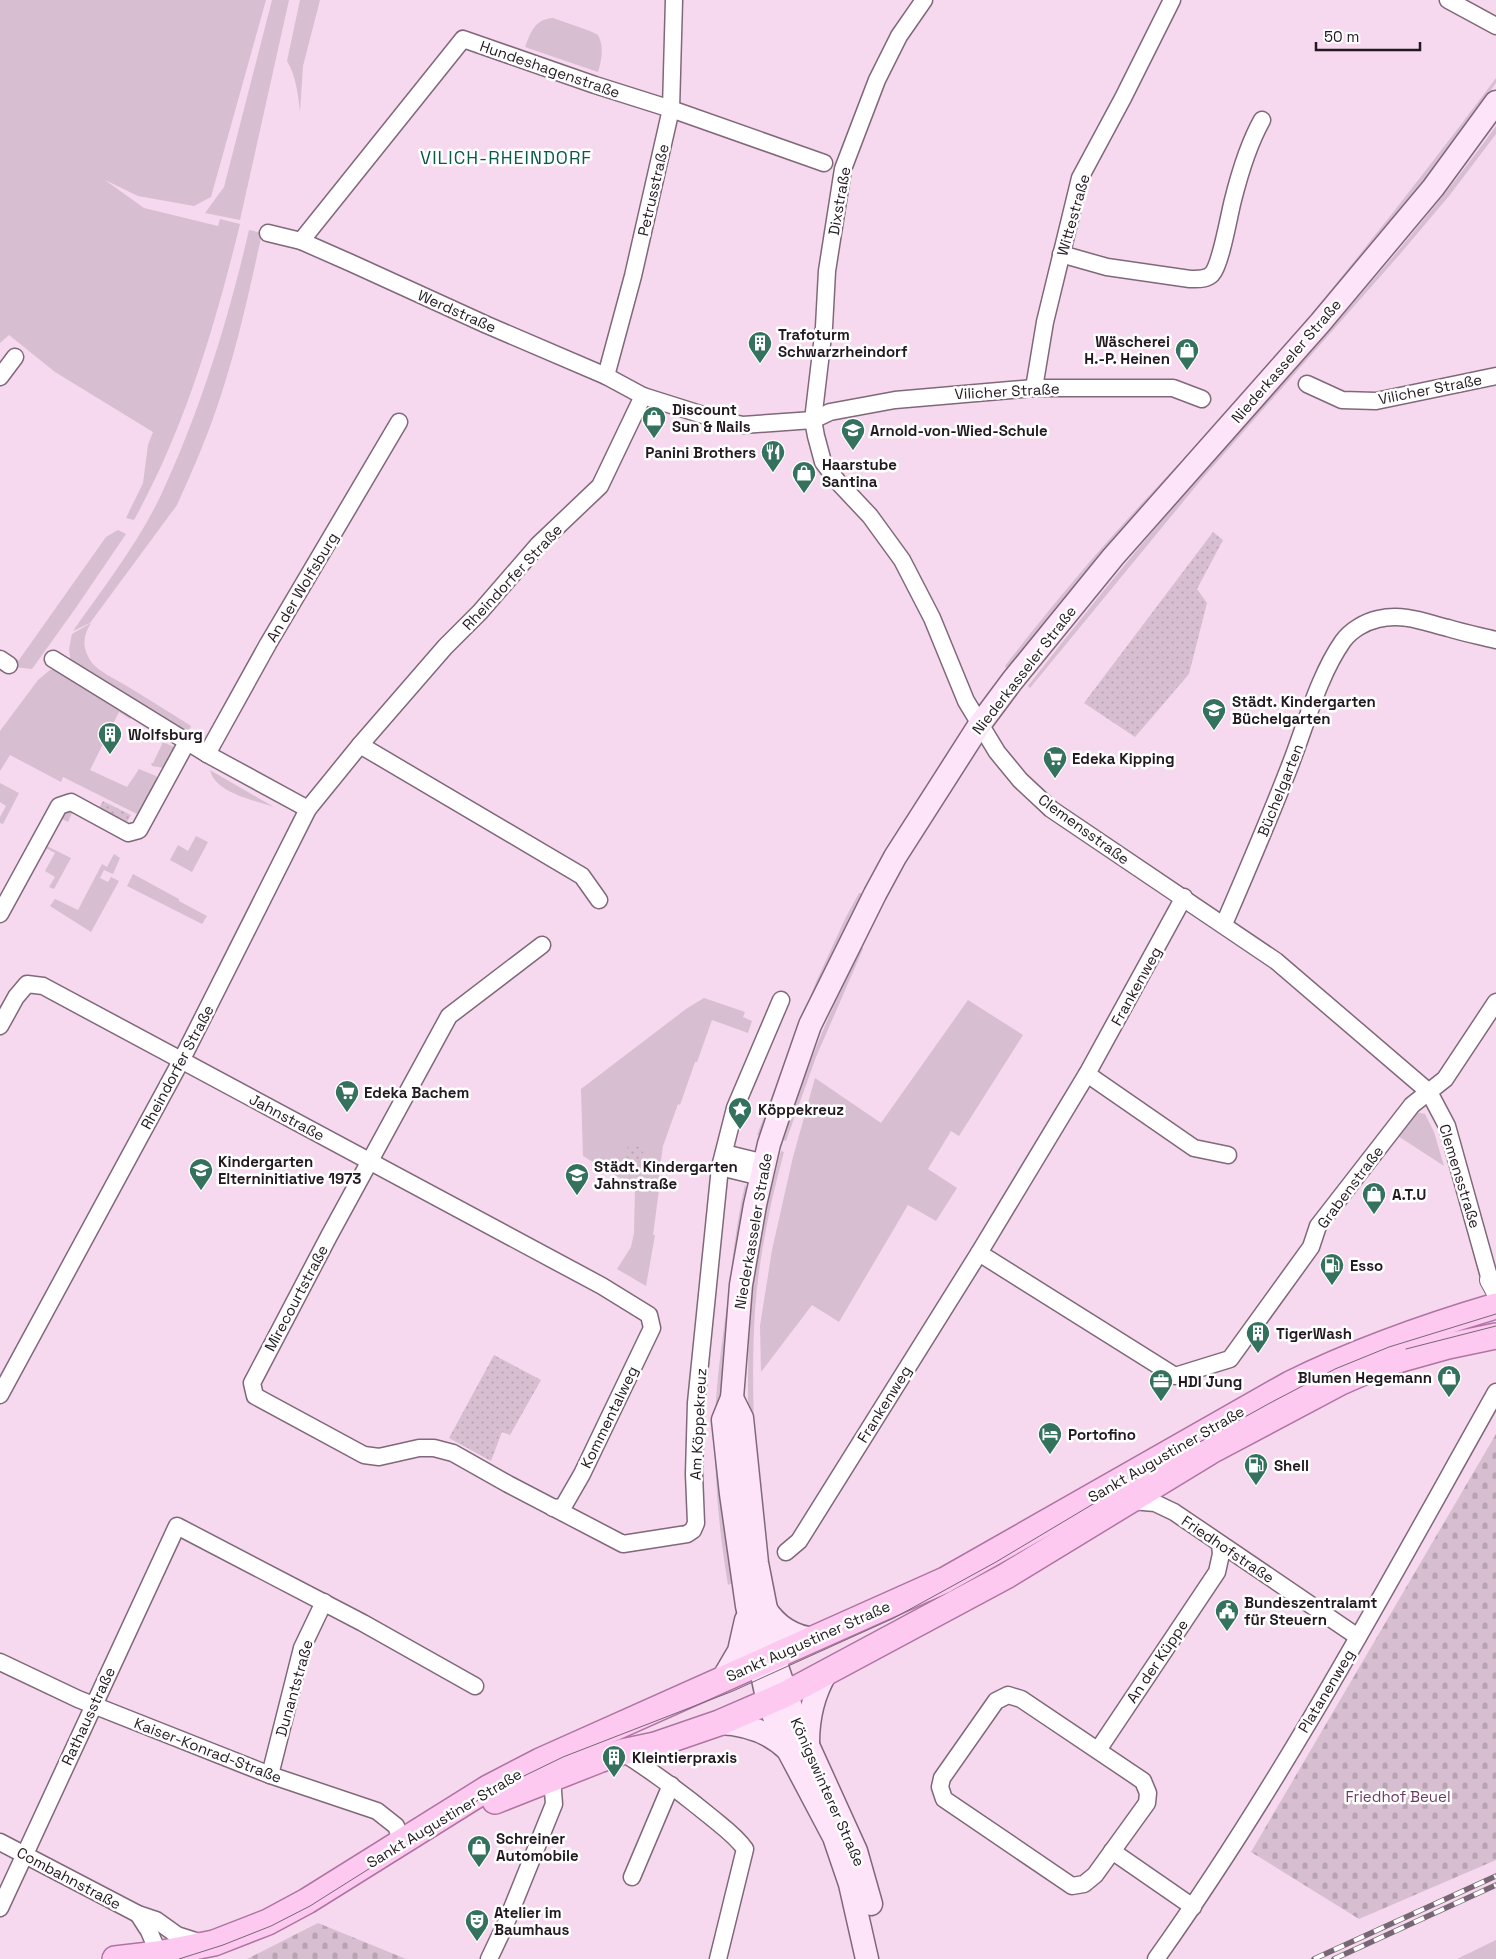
<svg xmlns="http://www.w3.org/2000/svg" width="1496" height="1959" font-family="'Space Grotesk',sans-serif">
	<style>
		.green { fill: #d7bed0 }
		.cemetery { fill: url(#cemetery-stones) }
		.park { fill: url(#park-dots) }
		.lines { fill: none; stroke-linecap: round; stroke-linejoin: round }
		.minor-casing { stroke: #80687a; stroke-width: 19 }
		.tertiary-casing { stroke: #80687a; stroke-width: 22 }
		.secondary-casing { stroke: #80687a; stroke-width: 25 }
		.primary-casing { stroke: #af74a2; stroke-width: 28 }
		.minor { stroke: #fff; stroke-width: 16 }
		.tertiary { stroke: #fff; stroke-width: 20 }
		.secondary { stroke: #fee4f8; stroke-width: 22 }
		.primary { stroke: #fdc9f1; stroke-width: 25 }
		.tram { stroke: #776673; stroke-width: 1 }
		.rail-casing { stroke: #776673; stroke-width: 5.5 }
		.rail { stroke: #fff; stroke-width: 4; stroke-dasharray: 11; stroke-linecap: butt }
		.labels { text-anchor: middle; dominant-baseline: central; stroke-width: 5; stroke-linejoin: round; paint-order: stroke }
		.street-label { font-size: 15px; fill: #231921; stroke: #fff }
		.poi-label { font-size: 15px; font-weight: bold; fill: #231921; stroke: #fff; text-anchor: start }
		.park-label { font-size: 15px; fill: #6d3962; stroke: #fff }
		.quarter-label { font-size: 18px; letter-spacing: 1px; fill: #075a45; stroke: #fff }
	</style>
	<defs>
		<pattern id="cemetery-stones" width="16" height="16" patternUnits="userSpaceOnUse" patternTransform="scale(1.25)"><rect width="16" height="16" fill="#d7bed0"/><path d="M2 7V4a2 2 0 0 1 4 0v3zM10 15v-3a2 2 0 0 1 4 0v3z" fill="#b8a3b2"/></pattern>
		<pattern id="park-dots" width="8" height="8" patternUnits="userSpaceOnUse" patternTransform="scale(1.25)"><rect width="8" height="8" fill="#d7bed0"/><path d="M2 2h.1M6 6h.1" fill="none" stroke="#b8a3b2" stroke-width="1.8" stroke-linecap="round"/></pattern>
	</defs>
	<rect width="100%" height="100%" fill="#f6d9ee"/>
	<g class="green">
		<path d="M0,0h266l-55,197 -17,9 -56,-10 -33,-16 39,28 74,18 2,-7 20,5c-25,102 -55,204 -106,296l-8,-2 17,-35 5,-38 5,-13 -98,-60 -46,-37 -9,8z"/>
		<path d="M272,0h17l-49,220 -35,-7 19,-26z"/>
		<path d="M300,0h20l-17,66 -3,46c-2,-18 -4,-36 -13,-51z"/>
		<path d="M553,18l37,13 8,4c6,11 4,24 0,37l-73,-25c6,-15 10,-28 28,-29z"/>
		<path d="M1496,78v5l-59,83 -42,52 -388,453 -2,-5c44,-57 90,-112 139,-165 30,-33 62,-65 92,-98 91,-105 177,-214 260,-325z"/>
		<path d="M1496,126v8l-47,62 -49,58 -199,226 -171,208 -2,-2c63,-81 127,-160 195,-236 93,-106 190,-209 273,-324z"/>
		<path d="M249,230l13,3c-13,60 -26,120 -46,177 -11,32 -25,64 -39,95l-87,118 -17,8c30,-43 64,-86 87,-134 40,-85 68,-176 89,-267z"/>
		<path d="M118,530l8,4 -51,75 -43,60 -18,-2 92,-130z"/>
		<path d="M91,623c-9,14 -9,26 1,40 8,9 23,16 33,22 22,13 44,27 66,41l-4,9 -116,-71 -2,-15 3,-15z"/>
		<path d="M50,670h7l76,43 -3,6 -11,-7 -29,58 37,17 12,-18 17,7 2,5 -19,34 -76,-38 -2,5 -51,-27 -10,16v-40l38,-51z"/>
		<path d="M163,742l13,6 -12,20 -12,-2 -1,-3h2z"/>
		<path d="M210,770l5,3 59,34c-20,-7 -59,-14 -64,-37z"/>
		<path d="M0,783l19,10 -16,31 -3,-1v-6l6,-11 -6,-4z"/>
		<path d="M66,809l7,2 -5,11 -8,-4 -13,28 24,12 -17,31 -5,-2 6,-10 -10,-6 10,-18 -13,-7z"/>
		<path d="M196,836l12,6 -16,30 -22,-12 8,-15 10,6z"/>
		<path d="M114,854l6,4 -7,16 -9,-4 -4,8 8,4 3,-5 8,4 -28,51 -41,-26 5,-7 23,11 24,-46 5,3z"/>
		<path d="M133,874l46,25v2l28,15 -5,8 -75,-38z"/>
		<path d="M859,893h4l-42,86 -60,157 -4,-1 59,-153 30,-65z"/>
		<path d="M862,946l1,3 -47,108 -30,84 -3,-1c21,-69 47,-129 79,-194z"/>
		<path d="M704,998l41,14 -2,5 9,4 -4,12 -36,-13 -15,42h-2l-15,43 -2,-1 -15,42 -6,43 2,1 -6,45h2l-9,51 -29,-17 14,-22 3,-14 1,-46 -52,-31 -2,-67 105,-80z"/>
		<path d="M968,1000l55,35 -64,101 -8,-5 -23,38 29,19 -21,33 -28,-16 -69,117 -27,-17 -51,67 -1,-46 12,-76 21,-93 22,-79 66,45z"/>
		<path d="M1416,1112l9,2 9,18 10,34 -46,-30z"/>
		<path d="M781,1151l3,1c-14,51 -25,105 -29,158 -3,47 -2,95 0,142 -8,-24 -7,-50 -7,-75 0,-41 3,-82 9,-122 6,-35 15,-70 24,-104z"/>
		<path d="M745,1184l2,8 -11,55 -17,175 1,59 3,42 9,60 -4,2c-9,-54 -14,-108 -13,-163 1,-39 7,-79 12,-117 5,-41 9,-81 18,-121z"/>
		<path d="M1496,1940v19h-39z"/>
	</g>
	<g class="cemetery">
		<path d="M1496,1434v426l-137,59 -108,-67z"/>
		<path d="M318,1923l88,36h-159z"/>
	</g>
	<g class="park">
		<path d="M1213,532l10,8 -26,49 10,14 -18,71 -54,63 -51,-34z"/>
		<path d="M103,801l28,14 -4,7 -28,-14z"/>
		<path d="M628,1146l12,1 3,3 -2,18 -2,1 -14,-1z"/>
		<path d="M494,1355l47,25 -31,55 -8,-3 -11,29 -42,-23z"/>
	</g>
	<g class="lines">
		<g class="minor-casing">
			<g id="minor">
				<path d="M924,0l-25,36 -22,44 -34,89 -16,102 -3,56 -11,93 3,16 7,26 15,20 32,34 32,44 30,58 34,83 31,51 23,28 31,29 225,152 153,131 18,34 43,154"/>
				<path d="M1448,0l48,26"/>
				<path d="M268,233l33,8 50,22 136,62 119,51 37,20 76,24 24,5 70,-5 17,-8 65,-12 139,-12h139l29,11"/>
				<path d="M301,241l162,-202 132,46 76,24 153,54"/>
				<path d="M1061,254l46,13 83,12c8,0 16,1 22,-5 9,-10 17,-59 21,-74 7,-28 15,-55 29,-80"/>
				<path d="M606,376l27,-100 38,-167 3,-109"/>
				<path d="M0,377l15,-20"/>
				<path d="M1307,384l35,16 34,1 120,-25"/>
				<path d="M1034,388l11,-66 35,-144 43,-80 49,-98"/>
				<path d="M0,659l9,6"/>
				<path d="M53,659l154,95 101,55"/>
				<path d="M360,745l222,131 17,24"/>
				<path d="M207,754l61,-110 131,-222"/>
				<path d="M0,914l59,-108 12,-4 57,31 11,-3 48,-88"/>
				<path d="M1224,924c23,-53 46,-107 67,-161 15,-39 28,-88 52,-122 8,-11 22,-19 35,-22 25,-6 46,3 70,9 16,5 32,8 48,12"/>
				<path d="M542,945l-93,71 -120,220 -77,147 3,13 109,59 15,2 40,-9h15l19,5 55,31 115,60 64,-10 6,-4 3,-7 -2,-49 2,-71 24,-236 15,-59 46,-108"/>
				<path d="M0,1026l16,-29 11,-13 16,2 559,300 47,29 3,13 -70,146 -19,33 -10,1"/>
				<path d="M1087,1074l107,74 34,7"/>
				<path d="M724,1153l41,10"/>
				<path d="M720,1167l41,10"/>
				<path d="M979,1253l196,123 55,-17 81,-112 7,-21 94,-121 33,-26 51,-77"/>
				<path d="M0,1395l181,-334 127,-252 52,-64 85,-98 35,-35 58,-67 62,-59 43,-90"/>
				<path d="M1132,1501l23,2 19,9 184,125"/>
				<path d="M786,1552l13,-11 180,-288 108,-179 97,-177"/>
				<path d="M0,1662l78,37 192,76 107,36 19,15 3,8 -4,13"/>
				<path d="M1008,1695l13,4 122,82 5,12 -1,10 -52,72 -11,9 -12,2 -128,-87 -4,-12 2,-9 54,-77z"/>
				<path d="M1098,1750l119,-178 4,-18 -1,-10"/>
				<path d="M622,1752c31,20 60,41 89,65 12,10 25,19 34,32l-27,110"/>
				<path d="M270,1775l32,-127 22,-46"/>
				<path d="M0,1842l138,72 18,6 21,15 25,8"/>
				<path d="M1112,1851l81,56"/>
				<path d="M632,1877l39,-92"/>
				<path d="M0,1908l177,-382 186,97 112,63"/>
				<path d="M138,1914l11,17 12,28"/>
				<path d="M489,1959l17,-36 48,-119 -2,-26"/>
				<path d="M1156,1959c128,-180 232,-375 340,-567"/>
			</g>
		</g>
		<g class="tertiary-casing">
			<path id="tertiary" d="M1490,1280l6,11"/>
		</g>
		<g class="secondary-casing">
			<g id="secondary">
				<path d="M732,1398l10,20 15,145 21,107 14,40 64,141 15,53"/>
				<path d="M765,1608c12,19 28,29 50,31"/>
				<path d="M722,1680l17,-29 7,-31"/>
				<path d="M719,1723c26,1 50,8 69,27"/>
				<path d="M808,1743c0,-26 5,-48 18,-70"/>
				<path d="M867,1959l-17,-75 -16,-47 -46,-87 -20,-48 -21,-96 -16,-112 -8,-74 9,-22 9,-113 14,-80 14,-61 10,-30 31,-89 65,-131 20,-37 85,-133 32,-43 101,-124 207,-234 113,-135 63,-86"/>
			</g>
		</g>
		<g class="primary-casing">
			<g id="primary">
				<path d="M495,1801l104,-41 23,-8 33,-7 64,-22 67,-29 220,-118 205,-125 130,-69 39,-17 68,-19 48,-10"/>
				<path d="M115,1959l43,-5 56,-11 54,-21 39,-21 181,-113 52,-27 405,-181 345,-196c67,-33 135,-57 206,-78"/>
			</g>
		</g>
		<use href="#minor" class="minor"/>
		<use href="#tertiary" class="tertiary"/>
		<use href="#secondary" class="secondary"/>
		<use href="#primary" class="primary"/>
		<g class="tram">
			<path d="M1406,1349l90,-23"/>
			<path d="M179,1959l44,-14 48,-19 39,-20 181,-114 72,-35 170,-66 161,-73 102,-56 164,-98 110,-61 65,-34 54,-22 107,-33"/>
		</g>
		<g class="rail-casing">
			<g id="rail">
				<path d="M1314,1959l182,-83"/>
				<path d="M1334,1959l162,-74"/>
			</g>
		</g>
		<use href="#rail" class="rail"/>
	</g>
	<defs>
		<g id="building-pin" transform="scale(1.25)"><path d="M0 17L-7.5 6A9.5 9.5 0 1 1 7.5 6Z" fill="#34725e" stroke="#fff"/><path d="M-4-6H4V6H1V3H-1V6H-4ZM-2.5-4.3h1.7v1.8h-1.7ZM.8-4.3h1.7v1.8H.8ZM-2.5-1h1.7V.8h-1.7ZM.8-1h1.7V.8H.8Z" fill="#fff"/></g>
		<g id="shop-pin" transform="scale(1.25)"><path d="M0 17L-7.5 6A9.5 9.5 0 1 1 7.5 6Z" fill="#34725e" stroke="#fff"/><path d="M-5-2.5h2.3a2.7 3.5 0 0 1 5.4 0H5L5.5 6h-11ZM-1.5-2.5h3a1.5 2.3 0 0 0-3 0Z" fill="#fff"/></g>
		<g id="school-pin" transform="scale(1.25)"><path d="M0 17L-7.5 6A9.5 9.5 0 1 1 7.5 6Z" fill="#34725e" stroke="#fff"/><path d="M0-5L7-2L0 1L-7-2ZM-4 1L0 2.5L4 1V4Q0 6-4 4Z" fill="#fff"/></g>
		<g id="restaurant-pin" transform="scale(1.25)"><path d="M0 17L-7.5 6A9.5 9.5 0 1 1 7.5 6Z" fill="#34725e" stroke="#fff"/><path d="M-5-6h1v4h1v-4h1v4h1v-4h1v5L-1.5 .5V6h-2V.5L-5-1ZM5-6V6H3V1.5H1.5Q1.5-4 5-6Z" fill="#fff"/></g>
		<g id="supermarket-pin" transform="scale(1.25)"><path d="M0 17L-7.5 6A9.5 9.5 0 1 1 7.5 6Z" fill="#34725e" stroke="#fff"/><path d="M-6-5.5h2.5l.6 2H6L4.5 2H-2.5L-4.4-4H-6ZM-1.5 3.2a1.3 1.3 0 1 0 .1 0ZM3 3.2a1.3 1.3 0 1 0 .1 0Z" fill="#fff"/></g>
		<g id="sight-pin" transform="scale(1.25)"><path d="M0 17L-7.5 6A9.5 9.5 0 1 1 7.5 6Z" fill="#34725e" stroke="#fff"/><path d="M0-6L1.8-2.2L6-1.7L2.9 1.2L3.7 5.4L0 3.3L-3.7 5.4L-2.9 1.2L-6-1.7L-1.8-2.2Z" fill="#fff"/></g>
		<g id="fuel-pin" transform="scale(1.25)"><path d="M0 17L-7.5 6A9.5 9.5 0 1 1 7.5 6Z" fill="#34725e" stroke="#fff"/><path d="M-5.5-6h7V0h2V4h1.3V-2.5L3-4.5l.8-.8L6-3V5H2.5V1h-1V6h-7ZM-4.2-4.7v3.2H.2V-4.7Z" fill="#fff"/></g>
		<g id="office-pin" transform="scale(1.25)"><path d="M0 17L-7.5 6A9.5 9.5 0 1 1 7.5 6Z" fill="#34725e" stroke="#fff"/><path d="M-6-3h4V-5.5h4V-3h4V5H-6ZM-1-4.5V-3h2v-1.5ZM-6 0V1H6V0Z" fill="#fff"/></g>
		<g id="hotel-pin" transform="scale(1.25)"><path d="M0 17L-7.5 6A9.5 9.5 0 1 1 7.5 6Z" fill="#34725e" stroke="#fff"/><path d="M-6-4.5h1.5V1H6V5H4.5V3h-9V5H-6ZM-4 0a1.8 1.8 0 1 1 3.6 0ZM.5 0V-2.5h3Q6-2.5 6 0Z" fill="#fff"/></g>
		<g id="civic-pin" transform="scale(1.25)"><path d="M0 17L-7.5 6A9.5 9.5 0 1 1 7.5 6Z" fill="#34725e" stroke="#fff"/><path d="M-.6-6.5H3V-4.5H.6V-3L4-1V1h2V6H-6V1h2V-1L-.6-3ZM-1.2 2.5V6h2.4V2.5Z" fill="#fff"/></g>
		<g id="theatre-pin" transform="scale(1.25)"><path d="M0 17L-7.5 6A9.5 9.5 0 1 1 7.5 6Z" fill="#34725e" stroke="#fff"/><path d="M-5-5.5Q0-4 5-5.5V0Q5 5 0 6Q-5 5-5 0ZM-3.3-2.5H-1v1.5H-3.3ZM1-2.5H3.3v1.5H1ZM-2.8 1Q0 5.5 2.8 1Z" fill="#fff"/></g>
	</defs>
	<g fill-rule="evenodd">
		<use href="#building-pin" x="760" y="343"/>
		<use href="#shop-pin" x="1187" y="350"/>
		<use href="#shop-pin" x="654" y="418"/>
		<use href="#school-pin" x="853" y="430"/>
		<use href="#restaurant-pin" x="773" y="452"/>
		<use href="#shop-pin" x="804" y="473"/>
		<use href="#school-pin" x="1214" y="710"/>
		<use href="#building-pin" x="110" y="734"/>
		<use href="#supermarket-pin" x="1055" y="758"/>
		<use href="#supermarket-pin" x="347" y="1092"/>
		<use href="#sight-pin" x="740" y="1109"/>
		<use href="#school-pin" x="201" y="1170"/>
		<use href="#school-pin" x="577" y="1175"/>
		<use href="#shop-pin" x="1374" y="1194"/>
		<use href="#fuel-pin" x="1332" y="1265"/>
		<use href="#building-pin" x="1258" y="1333"/>
		<use href="#shop-pin" x="1449" y="1377"/>
		<use href="#office-pin" x="1161" y="1381"/>
		<use href="#hotel-pin" x="1050" y="1434"/>
		<use href="#fuel-pin" x="1256" y="1465"/>
		<use href="#civic-pin" x="1227" y="1611"/>
		<use href="#building-pin" x="614" y="1757"/>
		<use href="#shop-pin" x="479" y="1847"/>
		<use href="#theatre-pin" x="477" y="1921"/>
	</g>
	<g class="labels">
		<g class="street-label">
			<text transform="translate(550 69) rotate(19)">Hundeshagenstraße</text>
			<text transform="translate(653 190) rotate(-77)">Petrusstraße</text>
			<text transform="translate(839 201) rotate(-80)">Dixstraße</text>
			<text transform="translate(1073 215) rotate(-74)">Wittestraße</text>
			<text transform="translate(457 311) rotate(24)">Werdstraße</text>
			<text transform="translate(1286 361) rotate(-49)">Niederkasseler Straße</text>
			<text transform="translate(1430 389) rotate(-11)">Vilicher Straße</text>
			<text transform="translate(1007 391) rotate(-3)">Vilicher Straße</text>
			<text transform="translate(512 577) rotate(-47)">Rheindorfer Straße</text>
			<text transform="translate(302 587) rotate(-59)">An der Wolfsburg</text>
			<text transform="translate(1024 670) rotate(-52)">Niederkasseler Straße</text>
			<text transform="translate(1280 790) rotate(-68)">Büchelgarten</text>
			<text transform="translate(1084 829) rotate(36)">Clemensstraße</text>
			<text transform="translate(1136 986) rotate(-61)">Frankenweg</text>
			<text transform="translate(177 1067) rotate(-62)">Rheindorfer Straße</text>
			<text transform="translate(287 1117) rotate(28)">Jahnstraße</text>
			<text transform="translate(1460 1176) rotate(73)">Clemensstraße</text>
			<text transform="translate(1350 1187) rotate(-53)">Grabenstraße</text>
			<text transform="translate(753 1231) rotate(-80)">Niederkasseler Straße</text>
			<text transform="translate(296 1298) rotate(-62)">Mirecourtstraße</text>
			<text transform="translate(884 1404) rotate(-58)">Frankenweg</text>
			<text transform="translate(609 1417) rotate(-64)">Kommentalweg</text>
			<text transform="translate(698 1424) rotate(-87)">Am Köppekreuz</text>
			<text transform="translate(1166 1454) rotate(-30)">Sankt Augustiner Straße</text>
			<text transform="translate(1228 1549) rotate(34)">Friedhofstraße</text>
			<text transform="translate(808 1641) rotate(-24)">Sankt Augustiner Straße</text>
			<text transform="translate(1157 1661) rotate(-56)">An der Küppe</text>
			<text transform="translate(294 1688) rotate(-74)">Dunantstraße</text>
			<text transform="translate(1326 1691) rotate(-59)">Platanenweg</text>
			<text transform="translate(88 1716) rotate(-65)">Rathausstraße</text>
			<text transform="translate(208 1750) rotate(21)">Kaiser-Konrad-Straße</text>
			<text transform="translate(828 1792) rotate(66)">Königswinterer Straße</text>
			<text transform="translate(444 1818) rotate(-31)">Sankt Augustiner Straße</text>
			<text transform="translate(69 1878) rotate(28)">Combahnstraße</text>
		</g>
		<g class="poi-label">
			<text x="778" y="334">Trafoturm<tspan x="778" dy="17">Schwarzrheindorf</tspan></text>
			<text x="1170" y="341" text-anchor="end">Wäscherei<tspan x="1170" dy="17">H.-P. Heinen</tspan></text>
			<text x="672" y="409">Discount<tspan x="672" dy="17">Sun &amp; Nails</tspan></text>
			<text x="870" y="430">Arnold-von-Wied-Schule</text>
			<text x="756" y="452" text-anchor="end">Panini Brothers</text>
			<text x="822" y="464">Haarstube<tspan x="822" dy="17">Santina</tspan></text>
			<text x="1232" y="701">Städt. Kindergarten<tspan x="1232" dy="17">Büchelgarten</tspan></text>
			<text x="128" y="734">Wolfsburg</text>
			<text x="1072" y="758">Edeka Kipping</text>
			<text x="364" y="1092">Edeka Bachem</text>
			<text x="758" y="1109">Köppekreuz</text>
			<text x="218" y="1161">Kindergarten<tspan x="218" dy="17">Elterninitiative 1973</tspan></text>
			<text x="594" y="1166">Städt. Kindergarten<tspan x="594" dy="17">Jahnstraße</tspan></text>
			<text x="1392" y="1194">A.T.U</text>
			<text x="1350" y="1265">Esso</text>
			<text x="1276" y="1333">TigerWash</text>
			<text x="1432" y="1377" text-anchor="end">Blumen Hegemann</text>
			<text x="1178" y="1381">HDI Jung</text>
			<text x="1068" y="1434">Portofino</text>
			<text x="1274" y="1465">Shell</text>
			<text x="1244" y="1602">Bundeszentralamt<tspan x="1244" dy="17">für Steuern</tspan></text>
			<text x="632" y="1757">Kleintierpraxis</text>
			<text x="496" y="1838">Schreiner<tspan x="496" dy="17">Automobile</tspan></text>
			<text x="494" y="1912">Atelier im<tspan x="494" dy="17">Baumhaus</tspan></text>
		</g>
		<g class="park-label">
			<text x="1398" y="1796">Friedhof Beuel</text>
		</g>
		<g class="quarter-label">
			<text x="506" y="157">VILICH-RHEINDORF</text>
		</g>
	</g>
	<path d="M1316 42v8h104v-8" fill="none" stroke="#231921" stroke-width="2.5"/>
	<text x="1324" y="42" font-size="15" fill="#231921" stroke="#ffffff" stroke-width="4" paint-order="stroke">50 m</text>
</svg>
